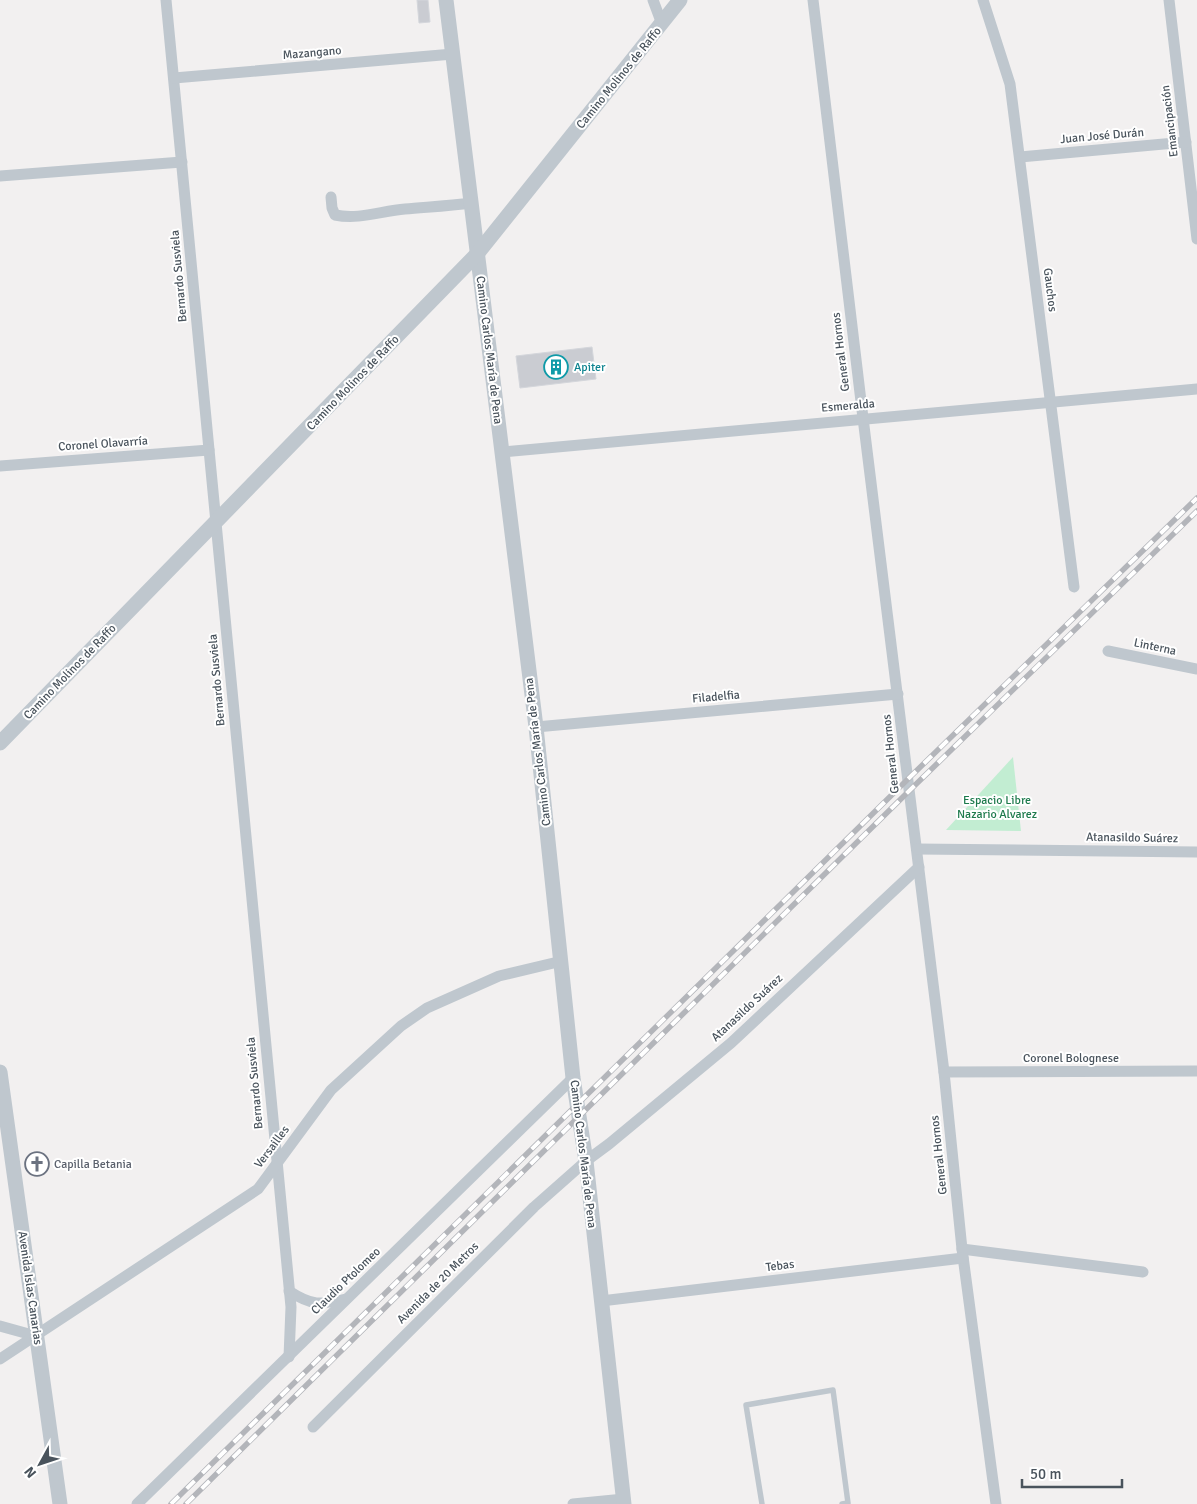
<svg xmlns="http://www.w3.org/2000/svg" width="1197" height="1504" font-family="Signika,sans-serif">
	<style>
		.green { fill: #c2edd2 }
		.building { fill: #caccd2; stroke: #d4d6db }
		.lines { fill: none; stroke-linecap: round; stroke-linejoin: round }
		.service { stroke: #bfc7ce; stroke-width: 5.5 }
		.minor { stroke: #bfc7ce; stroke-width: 11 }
		.tertiary { stroke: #bfc7ce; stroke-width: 15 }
		.rail-casing { stroke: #b3b5ba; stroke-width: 5.5 }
		.rail { stroke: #fff; stroke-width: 4; stroke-dasharray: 11; stroke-linecap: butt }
		.labels { text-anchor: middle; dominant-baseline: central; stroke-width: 4; stroke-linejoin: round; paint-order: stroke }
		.street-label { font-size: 12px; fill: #49535c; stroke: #fff }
		.culture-label { font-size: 12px; fill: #0d838f; stroke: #fff; text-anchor: start }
		.park-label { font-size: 12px; fill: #1d7a4c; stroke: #fff }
		.worship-label { font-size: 12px; fill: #5b616d; stroke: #fff; text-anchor: start }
	</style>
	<rect width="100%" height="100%" fill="#f2f0f0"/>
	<path class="green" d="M1013,757l8,74 -75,-1z"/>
	<g class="building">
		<path d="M417,0h11l2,22 -11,1z"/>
		<path d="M592,347l4,32 -76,9 -4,-32z"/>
	</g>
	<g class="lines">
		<path class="service" d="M762,1504l-16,-99 87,-15 15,113 -6,1"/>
		<g class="minor">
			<path d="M166,0l125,1307 -2,50"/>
			<path d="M653,0l9,24"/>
			<path d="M813,0l50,418 81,654 18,177 34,255"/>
			<path d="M983,0l27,84 64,503"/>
			<path d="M1169,0l28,239"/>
			<path d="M174,78l279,-24"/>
			<path d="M1020,157l166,-15"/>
			<path d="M0,176l182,-14"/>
			<path d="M331,197l1,11 3,7c24,5 46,-4 70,-6 22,-2 44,-3 66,-6"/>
			<path d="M502,452l695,-63"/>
			<path d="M0,466l209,-16"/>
			<path d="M1108,651l89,18"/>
			<path d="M536,727l362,-33"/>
			<path d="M917,849l280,3"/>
			<path d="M944,1072l253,-1"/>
			<path d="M962,1249l181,23"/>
			<path d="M289,1291c23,15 31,14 57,8"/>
			<path d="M601,1301l362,-43"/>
			<path d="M0,1326l36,10"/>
			<path d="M0,1359l258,-170 73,-99 70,-64 26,-18 72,-32 63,-15"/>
			<path d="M313,1427l221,-220 52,-46 23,-17 122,-101 188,-176"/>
			<path d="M137,1504l436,-426"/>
			<path d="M573,1504l51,-5"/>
		</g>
		<g class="tertiary">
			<path d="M446,0l90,727 37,351 13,83 38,343"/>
			<path d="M0,743l477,-489 203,-254"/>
			<path d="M0,1072l60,432"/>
		</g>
		<g class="rail-casing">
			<g id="rail">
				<path d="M171,1504l738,-726 288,-280"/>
				<path d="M186,1504l723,-713 288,-280"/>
			</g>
		</g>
		<use href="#rail" class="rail"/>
	</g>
	<defs>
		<g id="building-ring" transform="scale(1.25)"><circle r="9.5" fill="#fff" stroke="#0f9aa8" stroke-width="1.5"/><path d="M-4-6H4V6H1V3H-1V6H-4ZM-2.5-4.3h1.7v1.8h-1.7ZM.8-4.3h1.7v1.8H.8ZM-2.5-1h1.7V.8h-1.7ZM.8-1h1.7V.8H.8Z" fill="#0f9aa8"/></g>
		<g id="church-ring" transform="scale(1.25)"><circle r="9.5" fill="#fff" stroke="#6b7280" stroke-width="1.5"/><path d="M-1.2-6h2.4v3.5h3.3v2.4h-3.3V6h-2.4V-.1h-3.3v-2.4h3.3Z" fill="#6b7280"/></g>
	</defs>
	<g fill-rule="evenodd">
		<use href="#building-ring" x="556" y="367"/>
		<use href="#church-ring" x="37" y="1164"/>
	</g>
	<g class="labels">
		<g class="street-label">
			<text transform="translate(312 53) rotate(-5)">Mazangano</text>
			<text transform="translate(619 78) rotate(-51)">Camino Molinos de Raffo</text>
			<text transform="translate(1170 121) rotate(-97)">Emancipación</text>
			<text transform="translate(1102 136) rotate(-5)">Juan José Durán</text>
			<text transform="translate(179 276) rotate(-95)">Bernardo Susviela</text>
			<text transform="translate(1050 290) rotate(83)">Gauchos</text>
			<text transform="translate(489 350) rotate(83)">Camino Carlos María de Pena</text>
			<text transform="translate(841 352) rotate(-97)">General Hornos</text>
			<text transform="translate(353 383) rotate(-46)">Camino Molinos de Raffo</text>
			<text transform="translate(848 406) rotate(-5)">Esmeralda</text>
			<text transform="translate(103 444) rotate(-4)">Coronel Olavarría</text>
			<text transform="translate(1155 647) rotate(12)">Linterna</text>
			<text transform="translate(70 672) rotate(-46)">Camino Molinos de Raffo</text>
			<text transform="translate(217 680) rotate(-95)">Bernardo Susviela</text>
			<text transform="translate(716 697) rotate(-5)">Filadelfia</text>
			<text transform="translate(538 752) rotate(-97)">Camino Carlos María de Pena</text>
			<text transform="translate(891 754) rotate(-96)">General Hornos</text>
			<text transform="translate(1132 838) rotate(1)">Atanasildo Suárez</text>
			<text transform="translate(747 1008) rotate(-43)">Atanasildo Suárez</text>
			<text x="1071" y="1058">Coronel Bolognese</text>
			<text transform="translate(255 1083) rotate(-95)">Bernardo Susviela</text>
			<text transform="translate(272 1147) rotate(-53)">Versailles</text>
			<text transform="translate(583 1154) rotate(83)">Camino Carlos María de Pena</text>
			<text transform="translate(939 1155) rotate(-96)">General Hornos</text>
			<text transform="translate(780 1266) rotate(-7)">Tebas</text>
			<text transform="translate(346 1281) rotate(-44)">Claudio Ptolomeo</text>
			<text transform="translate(438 1283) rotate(-45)">Avenida de 20 Metros</text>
			<text transform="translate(30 1288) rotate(82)">Avenida Islas Canarias</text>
		</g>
		<g class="culture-label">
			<text x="574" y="367">Apiter</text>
		</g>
		<g class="park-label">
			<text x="997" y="800">Espacio Libre<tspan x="997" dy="14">Nazario Alvarez</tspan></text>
		</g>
		<g class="worship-label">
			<text x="54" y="1164">Capilla Betania</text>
		</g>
	</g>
	<g transform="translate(40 1464) rotate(230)" stroke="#ffffff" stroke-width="4" paint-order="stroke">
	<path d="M0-4L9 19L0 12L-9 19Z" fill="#49535c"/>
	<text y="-8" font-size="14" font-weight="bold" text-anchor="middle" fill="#49535c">N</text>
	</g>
	<path d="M1022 1479v8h100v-8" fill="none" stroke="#49535c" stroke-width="2.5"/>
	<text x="1030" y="1479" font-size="15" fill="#49535c" stroke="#ffffff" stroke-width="4" paint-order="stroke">50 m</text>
</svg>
